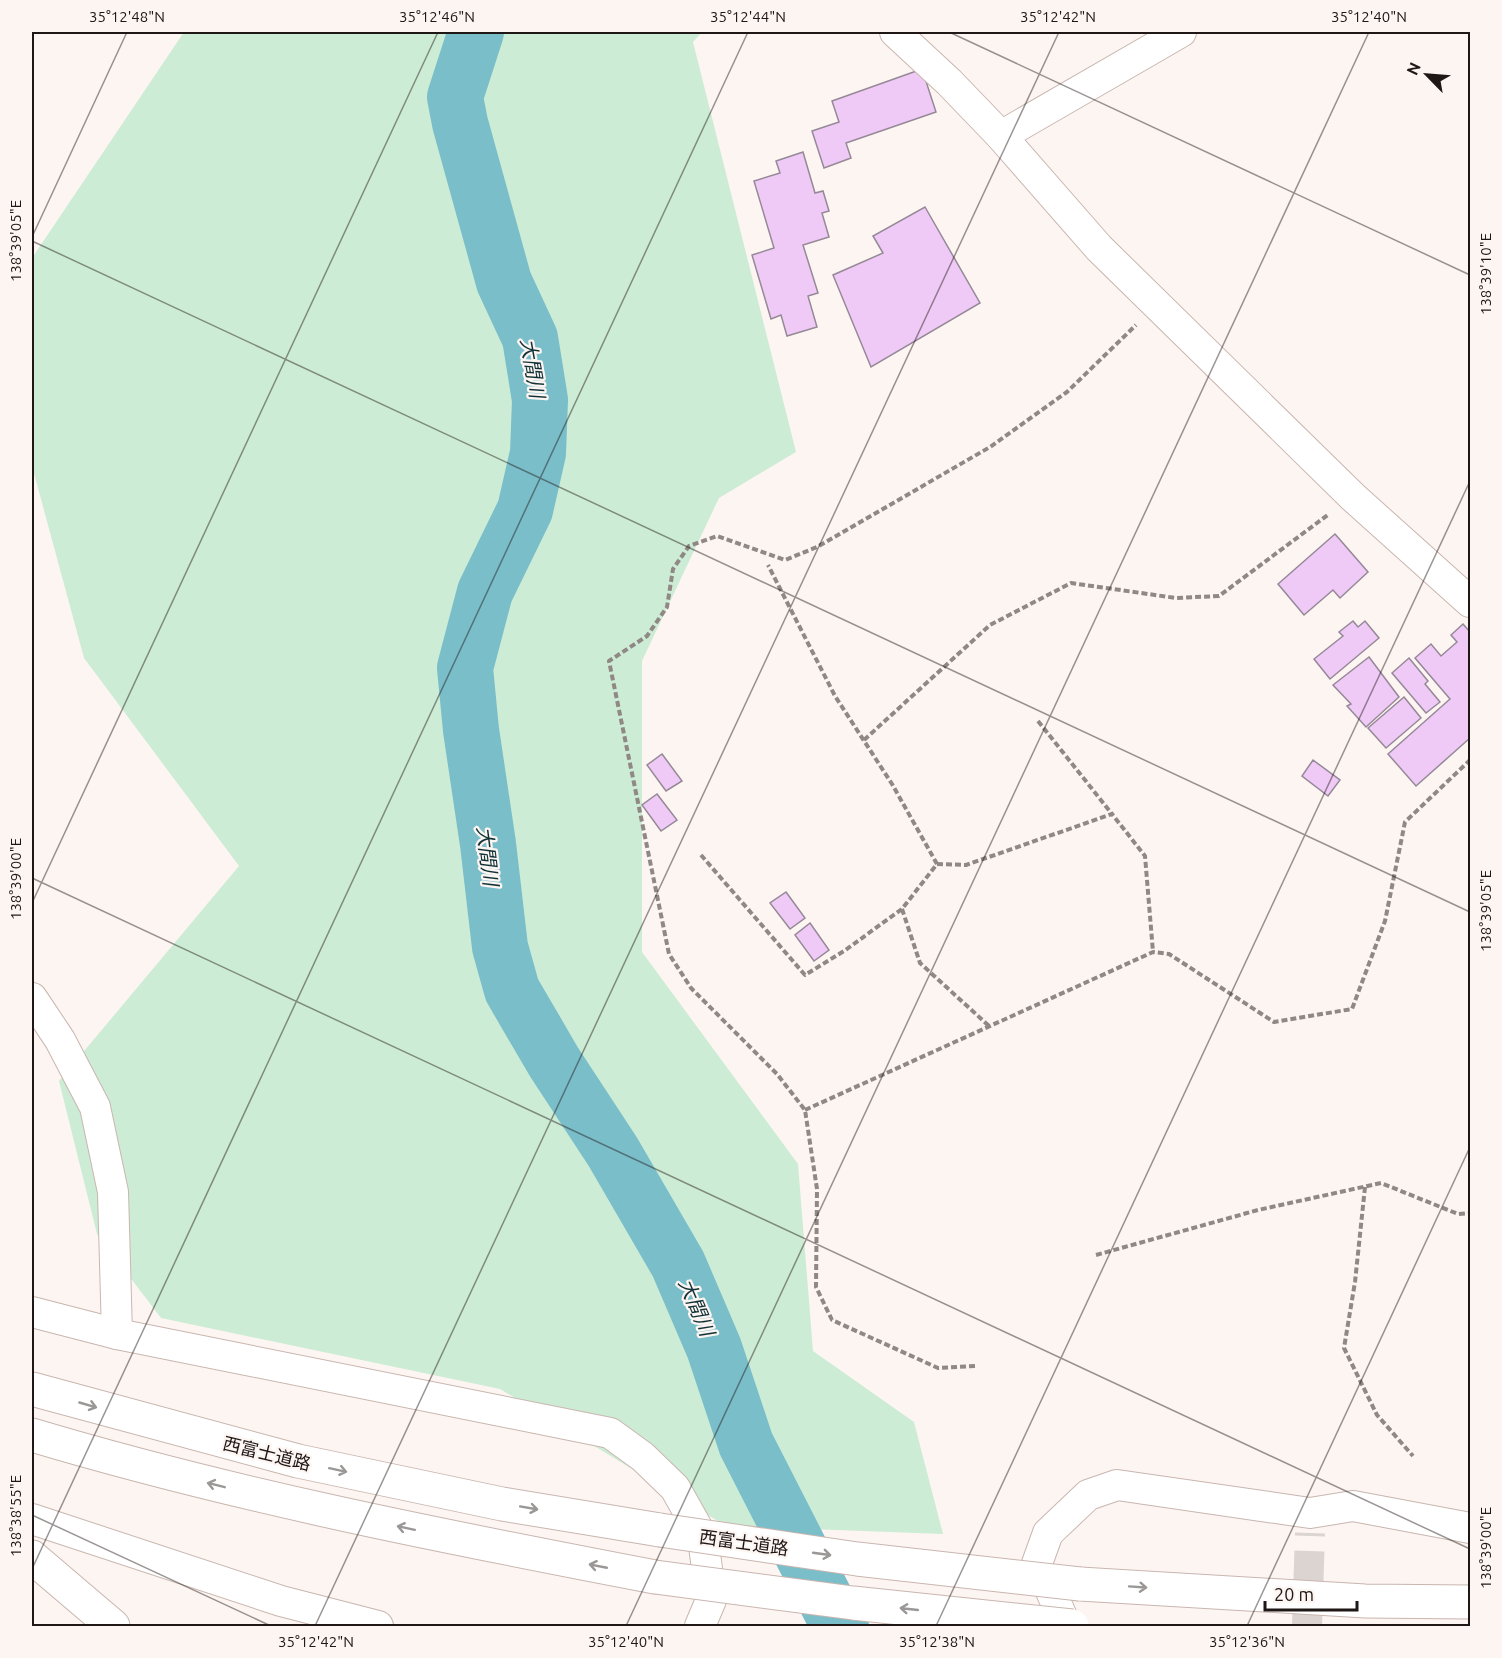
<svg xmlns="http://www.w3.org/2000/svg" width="1502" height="1658" font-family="Ubuntu,'Noto Sans JP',sans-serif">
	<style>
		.green { fill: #cdecd5 }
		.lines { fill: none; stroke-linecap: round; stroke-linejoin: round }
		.river { stroke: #7abeca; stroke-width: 56 }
		.building { fill: #efcaf6; stroke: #958997; stroke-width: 1.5 }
		.street-tunnel { stroke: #dcd4d1; stroke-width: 30; stroke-dasharray: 30 15; stroke-linecap: butt }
		.street-casing { stroke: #c9b6af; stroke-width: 32 }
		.secondary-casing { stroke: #c9b6af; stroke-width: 35 }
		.highway-casing { stroke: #c9b6af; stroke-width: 35 }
		.path { stroke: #8f8885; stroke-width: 4; stroke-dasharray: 6 3; stroke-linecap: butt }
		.street { stroke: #fff; stroke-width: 30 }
		.secondary { stroke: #fff; stroke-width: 33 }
		.highway { stroke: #fff; stroke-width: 33 }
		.highway-bridge-casing { stroke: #c9b6af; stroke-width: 35; stroke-linecap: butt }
		.highway-bridge { stroke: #fff; stroke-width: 33 }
		.oneway { stroke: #9a9796 }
		.ticks { fill: none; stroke: #1e1715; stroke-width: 1.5; stroke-opacity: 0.45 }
		.labels { text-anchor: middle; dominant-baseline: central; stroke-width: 4.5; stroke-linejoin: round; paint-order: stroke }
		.street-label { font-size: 18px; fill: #1e1715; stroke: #fdf5f2 }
		.water-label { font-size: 20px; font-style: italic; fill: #113338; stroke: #fdf5f2 }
		.neatline { fill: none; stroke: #1e1715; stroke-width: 2 }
		.ticks-label { font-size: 15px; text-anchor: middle; fill: #1e1715 }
	</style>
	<rect width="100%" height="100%" fill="#fdf5f2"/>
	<path class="green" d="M184,32h518l-9,10 103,410 -77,46 -77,163v291l156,212 15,187 101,71 29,112 -217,-8 -226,-137 -339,-71 -64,-84 -38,-153 180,-215 -155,-208 -52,-192v-208z"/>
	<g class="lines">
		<path class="river" d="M476,32l-21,65 5,26 44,159 26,56 10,62 -2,53 -13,57 -40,82 -20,76 6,62 17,114 12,103 12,43 42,72 59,90 65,112 36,84 32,96 92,180 3,2"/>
	</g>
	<g class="building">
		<path d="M922,69l14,43 -90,31 5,15 -27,10 -12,-37 27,-9 -7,-21z"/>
		<path d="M803,152l12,41 8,-2 6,20 -7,2 7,24 -26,8 15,48 -10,3 9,31 -30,9 -6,-21 -10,4 -19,-64 22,-7 -20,-67 26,-8 -4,-12z"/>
		<path d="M925,207l55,96 -109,64 -38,-92 50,-22 -10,-17z"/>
		<path d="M1335,534l33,38 -28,26 -7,-8 -29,25 -26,-31z"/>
		<path d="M1353,621l5,6 7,-6 14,17 -49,41 -16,-20 29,-23 -4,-4z"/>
		<path d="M1463,624l7,8v106l-54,48 -28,-32 62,-55 -35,-41 16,-14 10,12 16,-14 -6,-7z"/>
		<path d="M1369,657l30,40 -33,30 -19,-21 4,-2 -18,-19z"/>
		<path d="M1409,658l19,23 -3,3 15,18 -14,11 -34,-40z"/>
		<path d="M1404,697l17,21 -35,30 -18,-20z"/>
		<path d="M662,754l20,27 -16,10 -19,-26z"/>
		<path d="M1313,760l27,20 -12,16 -26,-20z"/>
		<path d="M657,794l20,26 -16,11 -19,-26z"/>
		<path d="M786,892l19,26 -15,11 -20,-26z"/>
		<path d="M810,923l19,27 -15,11 -19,-26z"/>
	</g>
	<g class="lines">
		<path class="street-tunnel" d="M1307,1626l3,-93"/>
		<g class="street-casing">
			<g id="street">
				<path d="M895,32l54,50 52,54"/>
				<path d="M1181,32l-180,104 98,112 254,249 117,105"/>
				<path d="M32,998l28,42 35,67 18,85 4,142"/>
				<path d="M32,1312l85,22 493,99 33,24 32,31 28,50 8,62 -11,26"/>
				<path d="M32,1519l249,82 97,25"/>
				<path d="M1066,1626l-19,-44 -12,-13 13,-36 40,-38 29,-10 193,28 43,-7 117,22"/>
			</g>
		</g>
		<g class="secondary-casing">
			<path id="secondary" d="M32,1557l81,69"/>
		</g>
		<g class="highway-casing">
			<g id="highway">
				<path d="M32,1389l266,72 204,43 158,26"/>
				<path d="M32,1435c204,61 414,102 623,142"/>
				<path d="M1080,1584l285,17 105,1"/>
			</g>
		</g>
		<g class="path">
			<path d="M1038,721l74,93"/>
			<path d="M864,740l126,-115 81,-42 105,15 43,-2 110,-82"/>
			<path d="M701,855l104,120 39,-24 58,-42 35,-45 -45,-80 -57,-88 -67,-131"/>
			<path d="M937,864l29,1 146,-51 33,42 8,96"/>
			<path d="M902,909l18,54 69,63"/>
			<path d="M805,1110l348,-158 16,2 105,68 78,-13 33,-88 20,-99 65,-62"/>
			<path d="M1365,1187l-10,95 -11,66 33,67 36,41"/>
			<path d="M1096,1255l162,-45 123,-27 77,31 12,-1"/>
			<path d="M975,1366l-37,2 -106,-48 -16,-33 1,-98 -12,-79 -28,-36 -86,-86 -22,-34 -60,-293 38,-25 20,-29 6,-38 16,-23 28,-10 68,24 32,-13 173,-100 77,-55 69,-67"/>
		</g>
		<use href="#street" class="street"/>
		<use href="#secondary" class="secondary"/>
		<use href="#highway" class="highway"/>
		<g class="highway-bridge-casing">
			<g id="highway-bridge">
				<path d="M660,1530l197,29 223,25"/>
				<path d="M655,1577l198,26 219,23"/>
			</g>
		</g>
		<use href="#highway-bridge" class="highway-bridge"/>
	</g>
	<defs><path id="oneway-shaft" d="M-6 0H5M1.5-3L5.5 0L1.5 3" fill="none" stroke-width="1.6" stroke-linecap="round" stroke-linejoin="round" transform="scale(1.5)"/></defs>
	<g class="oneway">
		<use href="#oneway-shaft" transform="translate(88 1405) rotate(16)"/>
		<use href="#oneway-shaft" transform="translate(338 1470) rotate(12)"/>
		<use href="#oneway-shaft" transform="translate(216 1485) rotate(-166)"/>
		<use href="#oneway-shaft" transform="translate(529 1508) rotate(10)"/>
		<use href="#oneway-shaft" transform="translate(406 1528) rotate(-168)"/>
		<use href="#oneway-shaft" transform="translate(822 1554) rotate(8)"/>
		<use href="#oneway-shaft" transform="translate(598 1566) rotate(-169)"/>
		<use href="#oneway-shaft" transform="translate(1138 1587) rotate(4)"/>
		<use href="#oneway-shaft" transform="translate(909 1609) rotate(-174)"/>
	</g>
	<path class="ticks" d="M949,32l521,243M32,237l95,-205M32,241l1438,671M32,878l1438,671M32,903l406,-871M32,1515l239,111M32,1569l716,-1537M315,1626l744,-1594M626,1626l743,-1594M936,1626l534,-1145M1247,1626l223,-479"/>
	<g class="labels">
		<g class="street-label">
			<text transform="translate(267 1453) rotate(14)">西富士道路</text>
			<text transform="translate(744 1542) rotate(8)">西富士道路</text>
		</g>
		<g class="water-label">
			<text transform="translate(533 368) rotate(80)">大間川</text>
			<text transform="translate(488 856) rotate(83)">大間川</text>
			<text transform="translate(697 1307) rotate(67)">大間川</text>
		</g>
	</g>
	<rect width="1502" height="1658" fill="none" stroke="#fdf5f2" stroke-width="66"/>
	<g transform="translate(1427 75) rotate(295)" stroke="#fdf5f2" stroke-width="4.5" paint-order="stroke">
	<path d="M0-4.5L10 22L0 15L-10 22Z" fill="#1e1715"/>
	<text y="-9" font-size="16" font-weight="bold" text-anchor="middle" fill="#1e1715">N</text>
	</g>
	<path d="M1265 1601v9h92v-9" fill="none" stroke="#1e1715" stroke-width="3"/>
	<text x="1274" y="1601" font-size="18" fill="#1e1715" stroke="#fdf5f2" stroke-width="4.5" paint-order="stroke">20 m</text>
	<rect x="33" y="33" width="1436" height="1592" class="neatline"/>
	<g class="ticks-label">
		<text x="127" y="22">35°12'48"N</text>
		<text x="437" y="22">35°12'46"N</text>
		<text x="748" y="22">35°12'44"N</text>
		<text x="1058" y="22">35°12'42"N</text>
		<text x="1369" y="22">35°12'40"N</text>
		<text transform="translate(16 241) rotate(-90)" y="5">138°39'05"E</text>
		<text transform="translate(1486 274) rotate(-90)" y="5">138°39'10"E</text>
		<text transform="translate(16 879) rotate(-90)" y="5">138°39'00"E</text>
		<text transform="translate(1486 911) rotate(-90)" y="5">138°39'05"E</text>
		<text transform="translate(16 1516) rotate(-90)" y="5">138°38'55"E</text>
		<text transform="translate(1486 1548) rotate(-90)" y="5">138°39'00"E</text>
		<text x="316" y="1647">35°12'42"N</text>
		<text x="626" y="1647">35°12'40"N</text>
		<text x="937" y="1647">35°12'38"N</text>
		<text x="1247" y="1647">35°12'36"N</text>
	</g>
</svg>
